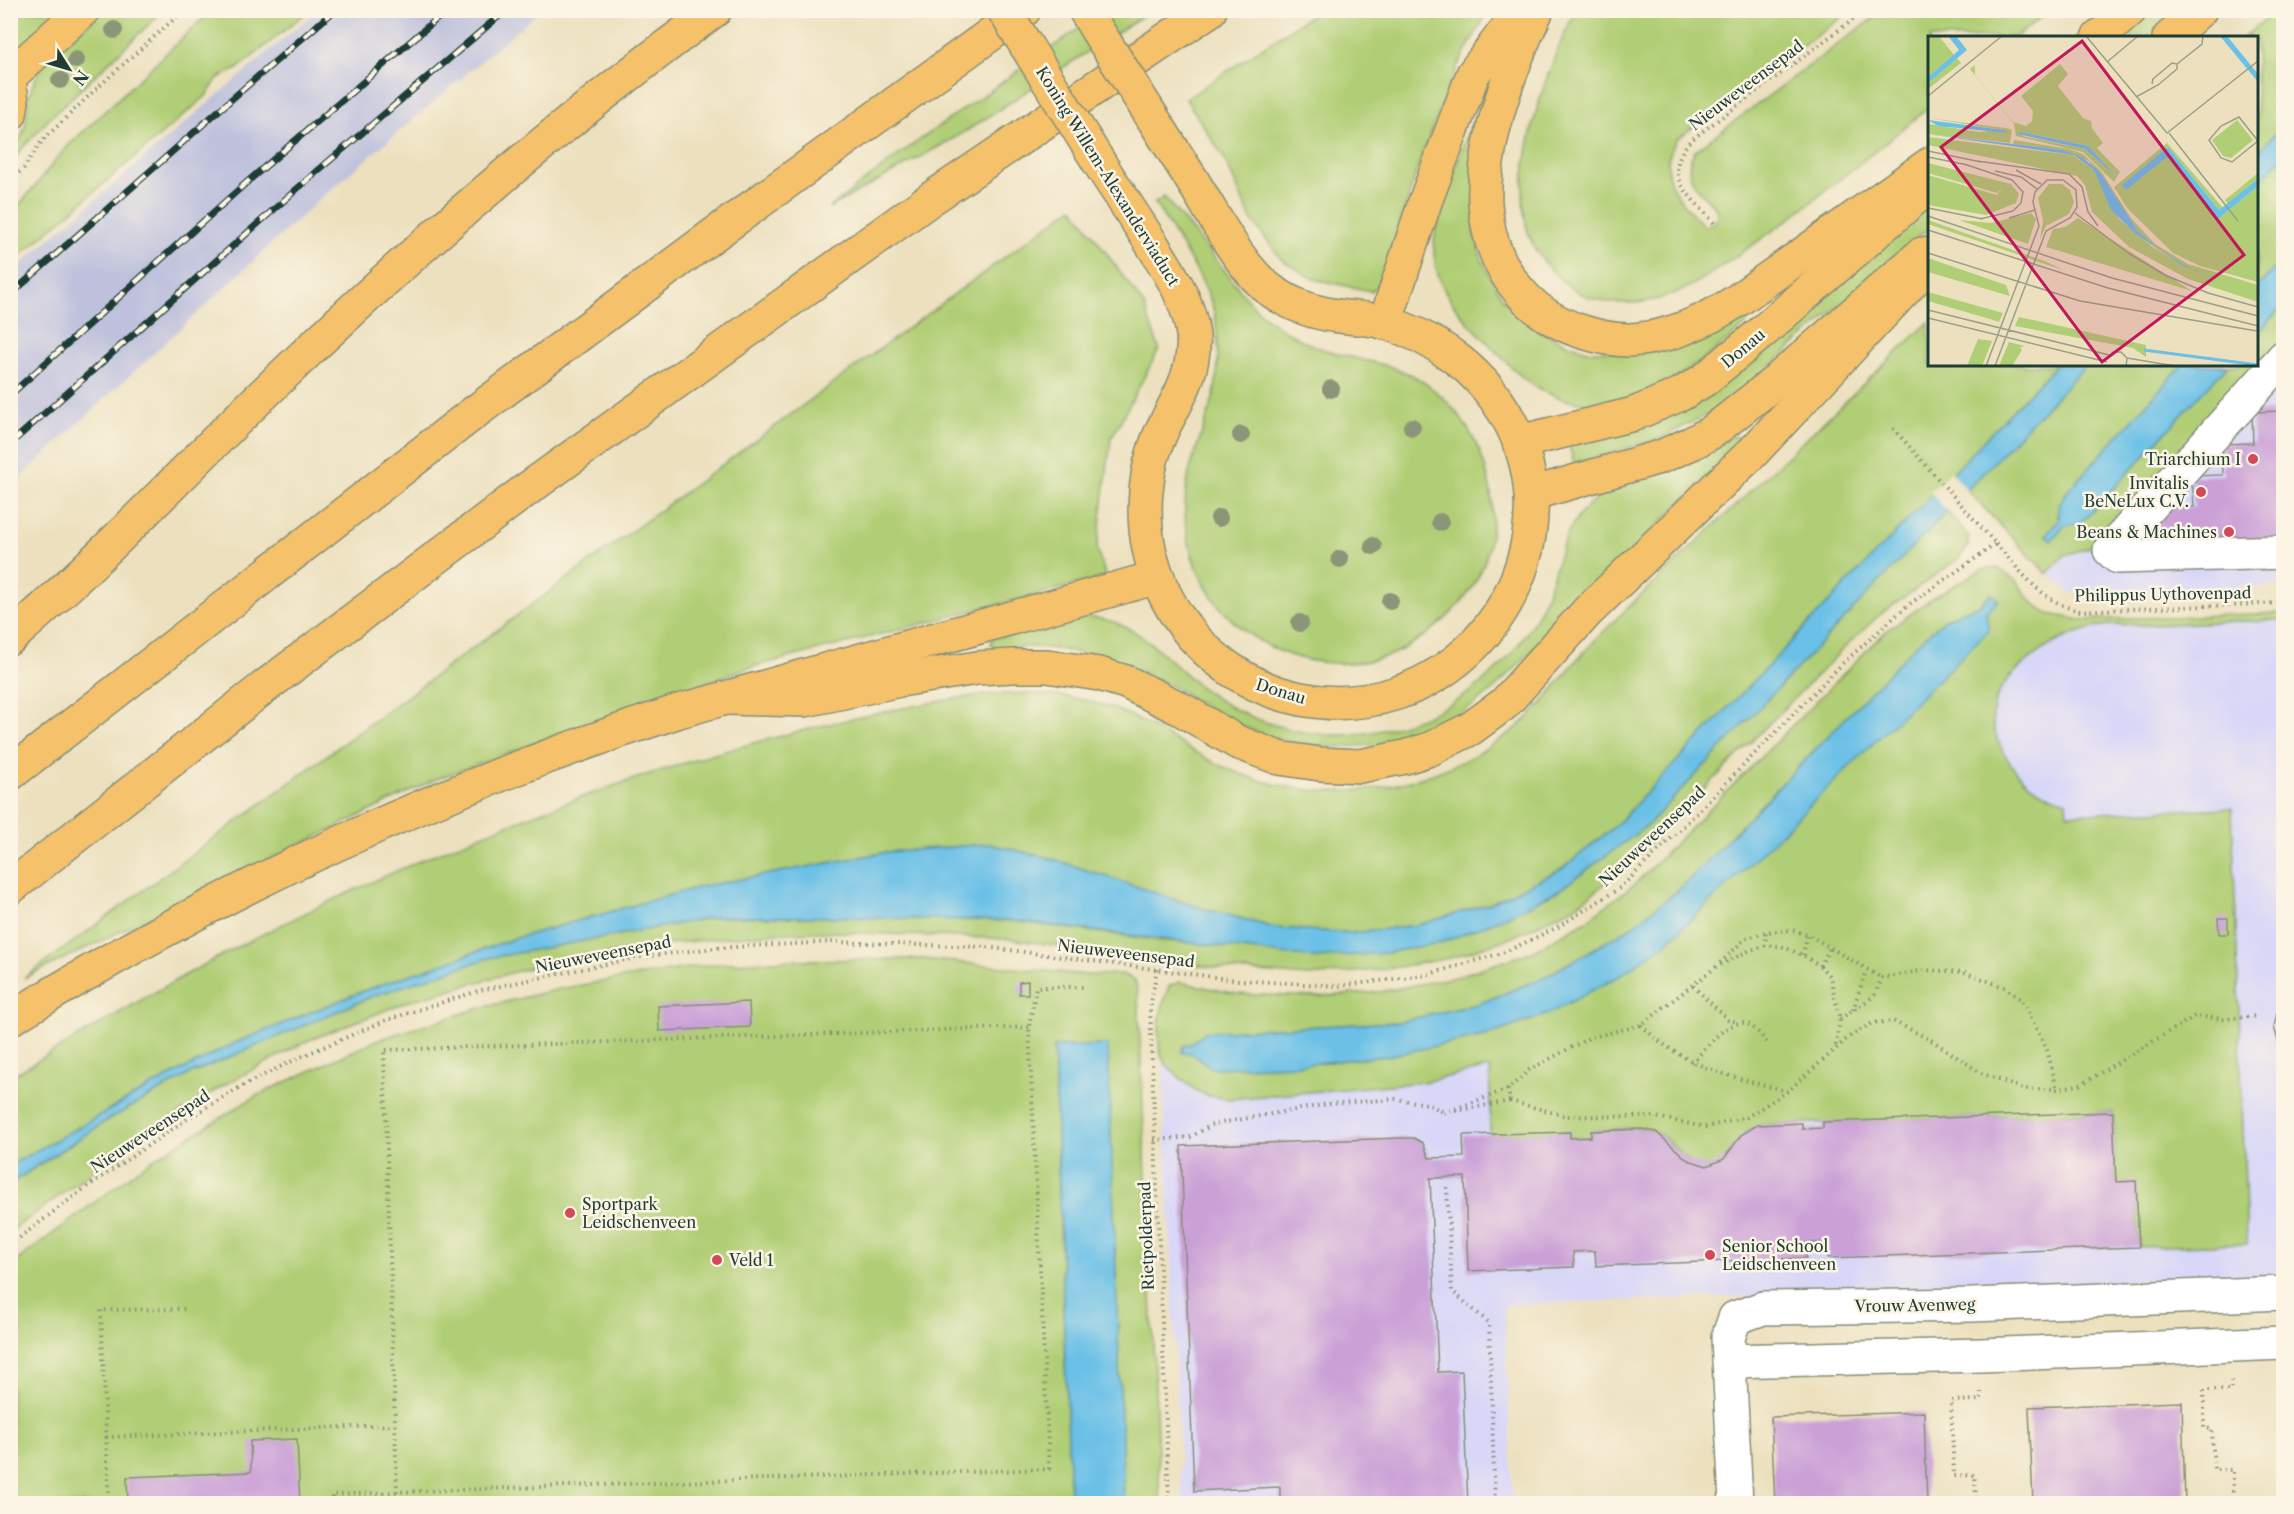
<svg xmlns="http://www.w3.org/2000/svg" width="2294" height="1514" font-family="'Libre Caslon Text',serif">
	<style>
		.built { fill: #d9d7f8 }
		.industrial { fill: #c0c2dd }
		.green { fill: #b0ce75; stroke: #688654; stroke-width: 1.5; fill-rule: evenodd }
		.water { fill: #6ac0e7; stroke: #447e8e; stroke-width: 1.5 }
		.pier { fill: #ece0be }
		.building { fill: #caa0d7 }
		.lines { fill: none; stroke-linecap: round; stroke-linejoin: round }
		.minor-casing { stroke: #868e79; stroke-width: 36 }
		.major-casing { stroke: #868e79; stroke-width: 36 }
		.highway-casing { stroke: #868e79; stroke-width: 36 }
		.path { stroke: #868e79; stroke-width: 4; stroke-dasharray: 1.5 4.5; stroke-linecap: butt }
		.minor { stroke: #fff; stroke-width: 33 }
		.major { stroke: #f5c16b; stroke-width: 33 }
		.highway { stroke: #f5c16b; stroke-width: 33 }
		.rail-casing { stroke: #1f3d34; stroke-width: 7 }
		.rail { stroke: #fcf5e5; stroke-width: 4.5; stroke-dasharray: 14; stroke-linecap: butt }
		.major-bridge-casing { stroke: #868e79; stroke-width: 36; stroke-linecap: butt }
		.major-bridge { stroke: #f5c16b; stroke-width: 33 }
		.tree { fill: #8b9679 }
		.poi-dot { fill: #d1495b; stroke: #fcf5e5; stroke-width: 2 }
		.labels { text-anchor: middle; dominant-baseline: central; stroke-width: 5; stroke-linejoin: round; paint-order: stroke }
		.street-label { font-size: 16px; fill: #1f3d34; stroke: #fcf5e5 }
		.poi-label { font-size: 16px; fill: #1f3d34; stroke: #fcf5e5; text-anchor: end }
		.inset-river { fill: none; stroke: #6ac0e7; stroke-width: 3 }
		.inset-road { fill: none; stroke: #9a9f87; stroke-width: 1.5 }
		.view { fill: #c2185b; fill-opacity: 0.15; stroke: #c2185b; stroke-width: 3 }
		.inset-edge { fill: none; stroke: #1f3d34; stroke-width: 3 }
	</style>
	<rect width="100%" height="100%" fill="#fcf5e5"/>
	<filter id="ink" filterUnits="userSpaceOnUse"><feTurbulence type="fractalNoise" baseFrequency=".0167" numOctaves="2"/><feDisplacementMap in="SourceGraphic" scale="12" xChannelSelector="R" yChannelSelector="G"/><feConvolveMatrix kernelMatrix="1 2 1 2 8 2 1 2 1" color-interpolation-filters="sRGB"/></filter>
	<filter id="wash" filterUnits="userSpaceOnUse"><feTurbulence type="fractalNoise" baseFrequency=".008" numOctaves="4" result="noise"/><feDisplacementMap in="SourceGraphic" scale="24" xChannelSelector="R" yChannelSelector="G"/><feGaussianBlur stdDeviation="1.35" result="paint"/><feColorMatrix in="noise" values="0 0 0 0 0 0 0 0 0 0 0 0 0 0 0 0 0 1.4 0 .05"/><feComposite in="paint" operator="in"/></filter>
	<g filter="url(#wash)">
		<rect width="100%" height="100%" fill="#ece0be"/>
		<g class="built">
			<path d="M2283,340v246l-213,7 -23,-19 18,-19 29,-10z"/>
			<path d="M2283,620v655l-779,30 9,198h-331l-20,-446 23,25 44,17 194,-17 67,-14 524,-440z"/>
		</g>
		<path class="industrial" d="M317,10l223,1 -220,188 -309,287v-214z"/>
		<g class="green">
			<path d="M10,11h55l-45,40 -9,-11z"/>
			<path d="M104,11h59l-115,109 -29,32 -8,13c-1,-14 11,-25 14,-39 2,-11 2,-22 5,-33 9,-36 47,-59 74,-82z"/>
			<path d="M211,11h97l-71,58 -19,9 -12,18 -195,167v-51c22,-19 36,-44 56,-65z"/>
			<path d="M1104,11h46l-187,122 -134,75 79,-60z"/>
			<path d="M1317,11h171l-30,54 -36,90 -41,128 -10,8 -58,-12 -31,-19 -31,-41 -27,-61 -38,-59z"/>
			<path d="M1576,11h274l-173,128c-24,37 3,61 27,87l10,-3 4,-12c-16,-19 -41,-35 -22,-61l187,-139h166l-33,26 -86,1 -1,69c-63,51 -126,105 -194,150 -22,15 -44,32 -70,40 -28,9 -68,9 -92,-8 -22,-15 -42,-39 -47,-65 -13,-60 22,-161 50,-213z"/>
			<path d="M2153,11h26l-31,26 -26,1z"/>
			<path d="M2275,11h8v114l-26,28 -1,-115 -12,-1z"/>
			<path d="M1487,80l6,2 -19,152 8,26 9,18 12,21 17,16 22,17 23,11 25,8 82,-2 43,-17 28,-16 5,3 -3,7c-54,46 -127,103 -202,65 -22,-11 -40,-33 -57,-50 -25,-25 -50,-51 -52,-88 -1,-31 11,-59 22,-87 10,-29 20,-57 31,-86z"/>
			<path d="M2283,156v104l-26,27v-103z"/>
			<path d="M1164,197c21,25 42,50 62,75 13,17 26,35 43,48 19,14 42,26 63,32 36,11 66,11 97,34 59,43 83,134 45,198 -17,28 -42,49 -71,65 -37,20 -88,18 -126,1 -31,-14 -54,-34 -71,-63 -22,-38 -27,-82 -14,-125 7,-23 16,-44 22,-67 5,-25 5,-53 1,-78 -4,-31 -43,-85 -60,-114z"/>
			<path d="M1929,205v23l-161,140 -48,40 -57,29 -89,27 -5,-19 68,-19z"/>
			<path d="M1073,207l71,98 15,44 -48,90 -14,110 9,28 -362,92 -308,110 -412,199z"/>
			<path d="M2283,306v34l-189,206 -29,9 -18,19 -80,-84 119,-125h97l-118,129 -8,21 2,5 -13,15 6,4 12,-14 22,-7 6,-6 136,-147 28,-1 1,-30z"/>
			<path d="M1929,322l1,42 126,1 -441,461 -53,43 -71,34 -73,22 -65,8 -78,-5 -80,-22 -142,-47 -64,-15 -102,8 -188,35 -186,52 -150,52 -126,51 -80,41 -146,82 -1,-88c80,-47 159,-95 241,-137 219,-111 453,-198 696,-240 53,-9 108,-10 159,6 46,15 82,47 127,65 94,38 197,20 278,-39 24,-17 41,-42 60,-65 15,-19 33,-35 49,-52z"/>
			<path d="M1733,436l5,1 2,6 -245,245c-74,64 -171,76 -260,35 -30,-14 -56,-36 -87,-49 -16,-8 -34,-12 -52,-17 -26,-7 -58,-12 -86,-9 -8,1 -14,4 -19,-4l1,-5c27,-7 71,-25 98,-22 45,4 70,35 102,63 46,40 114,62 174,53 77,-12 145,-58 177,-130 13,-29 17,-68 40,-92 32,-34 105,-56 150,-75z"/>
			<path d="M1946,511l22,24v11l-10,13 -81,58 -36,34 -216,218 -51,38 -61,30 -63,21 -63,11 -79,7 -75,-6 -223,-31 -177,-7 -55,1 -66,6 -68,8 -115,21 -120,33 -102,40 -83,44 -99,63 -114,83v-48l95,-62 84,-47 183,-78 116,-38 227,-41h127l170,4 150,20 223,12 57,-11 58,-23 58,-29 89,-65z"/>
			<path d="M1998,568l18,13 17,22 16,11 32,6 202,-7v7c-43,1 -87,3 -131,5 -18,0 -38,-2 -55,2 -34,8 -65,26 -89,52 -15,17 -20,40 -10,62 14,32 34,52 69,60l1,13 164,-6 15,436 -108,3 -3,-65h-20l-3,-70 -352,13c-27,5 -27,37 -52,41 -26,3 -36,-29 -58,-36 -15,-5 -43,1 -60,1v6l-21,1 -1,-6 -79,3v-67l-67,14 -194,17c-8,-1 -16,-2 -23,-4 -12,-4 -42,-28 -45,-40 -6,-22 0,-48 8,-69l11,-4 57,12 79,3 64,-5 75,-15 77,-25 54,-31 51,-39 248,-250 52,-37 46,-26zM1991,594l7,6 -250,266 -85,80 -49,33 -125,56 -102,21 -92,9 -82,3 -30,-22 8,-2 14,-12 193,-10 80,-18 65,-26 86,-49 53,-42 236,-244 27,-24 34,-14z"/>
			<path d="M923,959l164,16 35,-1 13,6 3,14 22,509h-36l-17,-458 -53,2 16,450 -163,7h-896v-239l139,-104 106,-65 121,-56 103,-32 79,-19 64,-11 92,-14 76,-4z"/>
		</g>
		<g class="water">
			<path d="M2283,125v31l-26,28v-31z"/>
			<path d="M2283,260v46l-26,28v-47z"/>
			<path d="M2183,364l45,1 -136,147 -14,12 -14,1 -12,15 -6,-5 13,-15 -1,-13 7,-13z"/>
			<path d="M2056,365h30l-438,460 -89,65 -58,29 -58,23 -57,11 -71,5 -302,-37 -170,-4h-127l-227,41 -116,38 -183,78 -84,47 -95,62v-18l146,-82 80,-41 126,-51 150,-52 186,-52 188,-35 102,-8 64,15 142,47 80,22 78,5 65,-8 73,-22 71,-34 53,-43z"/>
			<path d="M1992,594l6,6 -12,13 3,17 -241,236 -85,80 -49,33 -66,35 -59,21 -102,21 -92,9 -83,3 -21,-15h-9l1,-7 8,-2 14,-12 193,-10 80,-18 65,-26 86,-49 53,-42 236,-244 27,-24 34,-14z"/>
			<path d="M1108,1045l16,458h-217l163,-6 -16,-450z"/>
		</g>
		<path class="pier" d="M1951,471l18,21 -20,21 -19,-21z"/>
		<g id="blocks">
			<g class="building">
				<path d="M2284,411v127l-155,6 34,-36 31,-1 -2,-31 31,-1 -1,-31 31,-1 -1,-31z"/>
				<path d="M2218,918h10v16h-9z"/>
				<path d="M1028,981v13h-9v-12z"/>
				<path d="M2284,996v62h-1l-9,-31 4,-19z"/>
				<path d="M749,1002l1,25 -91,4 -1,-25z"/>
				<path d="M2113,1112l3,70 20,-1 3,66 -311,11 -1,-15h-21v15l-210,8 -1,-15 -22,1 1,15 -106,4 -3,-94 -35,1 8,194 24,-1 6,133h-188v-17l-86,4 -13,-345 221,-8h12l9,5 6,15 35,-1 -1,-22 107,-3v6l21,-1v-6l51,-2 14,3 32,28 19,6 17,-7 17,-24 16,-10 45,-2v6l21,-1v-6z"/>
				<path d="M2182,1402l3,102h-152l-4,-97z"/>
				<path d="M1924,1412l3,92h-152l-4,-87z"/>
				<path d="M297,1439l3,65h-172l-1,-27 124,-5 -1,-31z"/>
			</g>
		</g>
	</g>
	<g filter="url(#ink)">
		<use href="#blocks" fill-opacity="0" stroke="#868e79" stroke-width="1.5"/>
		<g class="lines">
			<g class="minor-casing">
				<g id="minor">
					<path d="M2284,357l-174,193 8,7 166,-5"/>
					<path d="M1729,1361l252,-6 303,-12"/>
					<path d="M1736,1504l-8,-166 7,-20 28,-10 209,-3 312,-12"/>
				</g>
			</g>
			<g class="major-casing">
				<g id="major">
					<path d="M1085,10l12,20"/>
					<path d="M2098,38l32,-28"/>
					<path d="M2169,38l31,-28"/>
					<path d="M10,76l73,-66"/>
					<path d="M10,87l2,14 -2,13"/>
					<path d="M1105,172c15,23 30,46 45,69 18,29 39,59 43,94 3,35 -14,62 -29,91 -10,20 -16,43 -18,65 -13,137 119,245 251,202 60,-20 106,-68 125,-128 35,-110 -33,-213 -139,-243 -15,-4 -30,-4 -45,-6 -24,-3 -49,-12 -69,-27 -30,-23 -56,-76 -77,-109"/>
					<path d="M1519,442l115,-28 47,-20 23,-14 56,-46 170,-149"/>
					<path d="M1531,494l129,-37 32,-14 20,-11 57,-45 153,-133"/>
				</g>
			</g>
			<g class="highway-casing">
				<g id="highway">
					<path d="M1537,10c-26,55 -55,132 -52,193 4,61 39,111 98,129 19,6 38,10 58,7 35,-4 68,-20 97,-39l192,-136"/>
					<path d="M1385,323l40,-121 48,-128 48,-64"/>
					<path d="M10,638c94,-81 178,-172 267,-257 137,-132 284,-259 438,-371"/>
					<path d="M726,698l79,2 95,-20 77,-12 36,-2h34l52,8 27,8 55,27 56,33 42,16 41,6 40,2 45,-9 25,-8 40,-20 34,-25 84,-93 165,-159 177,-189"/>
					<path d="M10,774l461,-359 241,-179 312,-226"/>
					<path d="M10,888l253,-200 259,-195 410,-295 278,-188"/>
					<path d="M10,1019c214,-131 431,-231 669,-308l479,-134"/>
				</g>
			</g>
			<g class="path">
				<path d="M10,181l14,-13 18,-27 53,-51 89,-80"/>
				<path d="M1714,223c-24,-29 -55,-47 -23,-83l175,-130"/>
				<path d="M1996,544c25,27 46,59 84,67l204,-8"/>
				<path d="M1765,946l1,-14"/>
				<path d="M1803,955l4,-21"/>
				<path d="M1720,963l25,-24 21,-7 26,-2 15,4 75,44"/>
				<path d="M1820,966l10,-18"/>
				<path d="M1157,969l-7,40 19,495"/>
				<path d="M1693,986l35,34 9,2"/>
				<path d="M1853,1010l13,-40"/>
				<path d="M1840,1019l34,-23 8,-18 43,-8 39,2 40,15 18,13 25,50 10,39"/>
				<path d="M1641,1025c42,42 90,52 146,66"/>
				<path d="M1029,1027l-645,23 13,442 652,-23 -20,-442 7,-40h51"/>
				<path d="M1692,1063c12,-13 40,-51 59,-37 6,4 12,12 17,17"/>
				<path d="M1508,1089l2,12 56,15 90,1 49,10 42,-10 41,-26 61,-54 23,-14 21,-2 40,20 48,32 42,16h34l25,-5 113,-68 29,3 33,-3"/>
				<path d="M1455,1111l55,-10"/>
				<path d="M1444,1113l64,-24 21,-19 60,-32 52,-13 75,-58 34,-17 15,-4h16l22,9 17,11 10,11 10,42 -5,30"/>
				<path d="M1154,1140l36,-3 24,-13 115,-20 67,-5 32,5 17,9"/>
				<path d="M1447,1187l5,104 37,32 6,181"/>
				<path d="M10,1245l71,-54 106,-72 55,-33 56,-28 89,-38 94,-30 159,-33 75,-9 119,-6 152,5 251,33 101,6 88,-11 79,-23 53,-25 63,-40 73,-71 149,-153 65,-58 88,-61 -106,-119"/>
				<path d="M2231,1381v9h-27v38l8,1 2,41h19v34"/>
				<path d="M106,1437l288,-12"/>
				<path d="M109,1504l-8,-194 85,-1"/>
				<path d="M332,1504v-9l65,-3"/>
				<path d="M1976,1504l-1,-29 -21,1 -3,-75 30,-1v-8"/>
			</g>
			<use href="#minor" class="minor"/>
			<use href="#major" class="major"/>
			<use href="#highway" class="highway"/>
			<g class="rail-casing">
				<g id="rail">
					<path d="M10,295l224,-198 101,-87"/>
					<path d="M10,395l236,-212 201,-173"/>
					<path d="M10,444l297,-264 199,-170"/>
				</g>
			</g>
			<use href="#rail" class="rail"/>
			<g class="major-bridge-casing">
				<g id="major-bridge">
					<path d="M1004,10l101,162"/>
					<path d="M1097,30l95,150"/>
				</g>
			</g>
			<use href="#major-bridge" class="major-bridge"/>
		</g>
		<g class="tree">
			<circle cx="114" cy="30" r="9"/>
			<circle cx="76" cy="60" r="9"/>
			<circle cx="60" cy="80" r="9"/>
			<circle cx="1331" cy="389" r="9"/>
			<circle cx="1412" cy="427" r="9"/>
			<circle cx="1241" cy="435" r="9"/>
			<circle cx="1219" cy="518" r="9"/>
			<circle cx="1440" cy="522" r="9"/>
			<circle cx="1373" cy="546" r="9"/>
			<circle cx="1340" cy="559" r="9"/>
			<circle cx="1390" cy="601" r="9"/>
			<circle cx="1300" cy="623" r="9"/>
		</g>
	</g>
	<g class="poi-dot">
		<circle cx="2253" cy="459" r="6"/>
		<circle cx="2201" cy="492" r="6"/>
		<circle cx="2229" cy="532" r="6"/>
		<circle cx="570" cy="1213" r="6"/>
		<circle cx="1710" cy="1255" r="6"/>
		<circle cx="717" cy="1260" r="6"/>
	</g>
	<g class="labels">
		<g class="street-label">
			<text transform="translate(1746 85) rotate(-37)">Nieuweveensepad</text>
			<text transform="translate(1108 176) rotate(58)">Koning Willem-Alexanderviaduct</text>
			<text transform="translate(1743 348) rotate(-40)">Donau</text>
			<text transform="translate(2163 594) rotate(-1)">Philippus Uythovenpad</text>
			<text transform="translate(1281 691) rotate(17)">Donau</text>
			<text transform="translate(1652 836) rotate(-43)">Nieuweveensepad</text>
			<text transform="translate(1126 953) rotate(7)">Nieuweveensepad</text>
			<text transform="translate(603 954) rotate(-11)">Nieuweveensepad</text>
			<text transform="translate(150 1131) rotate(-33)">Nieuweveensepad</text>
			<text transform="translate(1146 1236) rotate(-92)">Rietpolderpad</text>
			<text transform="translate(1915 1305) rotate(-1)">Vrouw Avenweg</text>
		</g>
		<g class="poi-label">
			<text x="2241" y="459">Triarchium I</text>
			<text x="2189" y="483">Invitalis<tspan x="2189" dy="18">BeNeLux C.V.</tspan></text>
			<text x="2217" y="532">Beans &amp; Machines</text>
			<text x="582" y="1204" text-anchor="start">Sportpark<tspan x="582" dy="18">Leidschenveen</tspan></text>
			<text x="1722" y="1246" text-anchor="start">Senior School<tspan x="1722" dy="18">Leidschenveen</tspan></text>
			<text x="729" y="1260" text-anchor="start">Veld 1</text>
		</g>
	</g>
	<g transform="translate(1928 36)">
		<rect width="330" height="330" fill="#ece0be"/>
		<path d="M0,0h11l15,19 -26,22zM29,22l4,5 -33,26v-6zM132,28l8,10 -10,12 25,32 8,3 1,7 11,15 -6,5 23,24 -6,10 -31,-30 -67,-16 -2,-12 -44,-55 5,-4v10l38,47 13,4 6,-5 1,-10 -12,-15zM93,96l67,14 29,31 -32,-28 -62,-13zM0,82l78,10 6,2 -2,13 -82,-9v-10l51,8 24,-2zM309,84l16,20 -22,18 -8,-2 -11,-16zM0,101l145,18 21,15 25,49 35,29 35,21 -32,-20 -20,-19 -48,-69 -26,-11 -50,-6 1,-4 55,9 14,5 18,17 30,47 24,26 33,20 70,21v17l-70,-23 -59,-32 -37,-35 -7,-27 -8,-9 -149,-31zM239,107l56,65 -4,2 -51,-63 -42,42 41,-33 51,63 40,-33v96l-58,-16 -27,-13 -46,-45 -13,-21zM0,127l83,21 8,10 -3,9 -30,12 -58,-10v-30l69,20 6,-8 -6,6 -69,-20zM330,137v6l-30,25 -3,-4zM121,148h13l8,6 4,12 -5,12 -23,12 -6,13 3,-18 -5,-23zM103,177l5,6 -8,25 -69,-24 32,3zM150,182l114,73 -146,-44 7,-18 12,-2zM0,184l119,42 16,8 -135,-46zM0,222l78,27 4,11 -82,-24zM0,256l32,9 43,12 -4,9 -9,-3 -62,-18zM91,281l127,28v12l-13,-9 -118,-22zM50,303l14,2 -10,25h-15zM81,306l16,4 -5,1 2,3 -10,16h-13z" fill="#b0ce75" fill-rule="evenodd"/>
		<path d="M20,0h8l11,14 -39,33v-6l31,-27zM292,0h7l31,38v8zM0,84l76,10 4,3 -70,-7zM93,96l67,14 29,31 -32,-28 -67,-15zM0,98l135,16 19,7 17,14 38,59 20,18 32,20 59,23 -65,-25 -47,-32 -25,-24 -17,-40 -20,-15zM240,111l51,63 39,-31v7l-40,33 -51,-62 -41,33 -4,-5z" fill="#6ac0e7"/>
		<path class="inset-river" d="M216,314l114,15"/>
		<path class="inset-road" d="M158,0l81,97 91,-72M179,26l31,-26M224,48l1,-5 19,-16 5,1 25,-20 1,-8M0,60l74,-60M208,61l22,-12 19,-16v-5M311,81l19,24 -26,21 -11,-4 -12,-18 12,-14zM241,97l69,88M0,115l53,11M0,121l40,8M49,125l92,13 13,13 6,25 10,14M36,128l48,16 11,12 -2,11 -8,8 -33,8M88,134l25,14M67,135l26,6 16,12M0,172l55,11M147,177l53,40 37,22 43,18 50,14M0,180l184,62 146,38M81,182l26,-8M0,194l180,58 150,38M0,217l152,48 177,30M0,274l181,45M0,282l179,44M199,322l48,8M179,323l6,-7h8l6,6 -1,8M58,330l53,-140 -6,-24 2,-10 12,-12h16l13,10 1,17 -7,11 -24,13 -51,135"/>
		<path class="view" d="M154,5l162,214 -142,107 -161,-215z"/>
		<rect width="330" height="330" class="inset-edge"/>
	</g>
	<rect width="2294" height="1514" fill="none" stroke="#fcf5e5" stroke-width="36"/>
	<g transform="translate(69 69) rotate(127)" stroke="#fcf5e5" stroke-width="4.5" paint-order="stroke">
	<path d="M0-4.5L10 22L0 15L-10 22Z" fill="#1f3d34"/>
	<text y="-9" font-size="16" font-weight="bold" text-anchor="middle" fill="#1f3d34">N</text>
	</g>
</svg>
